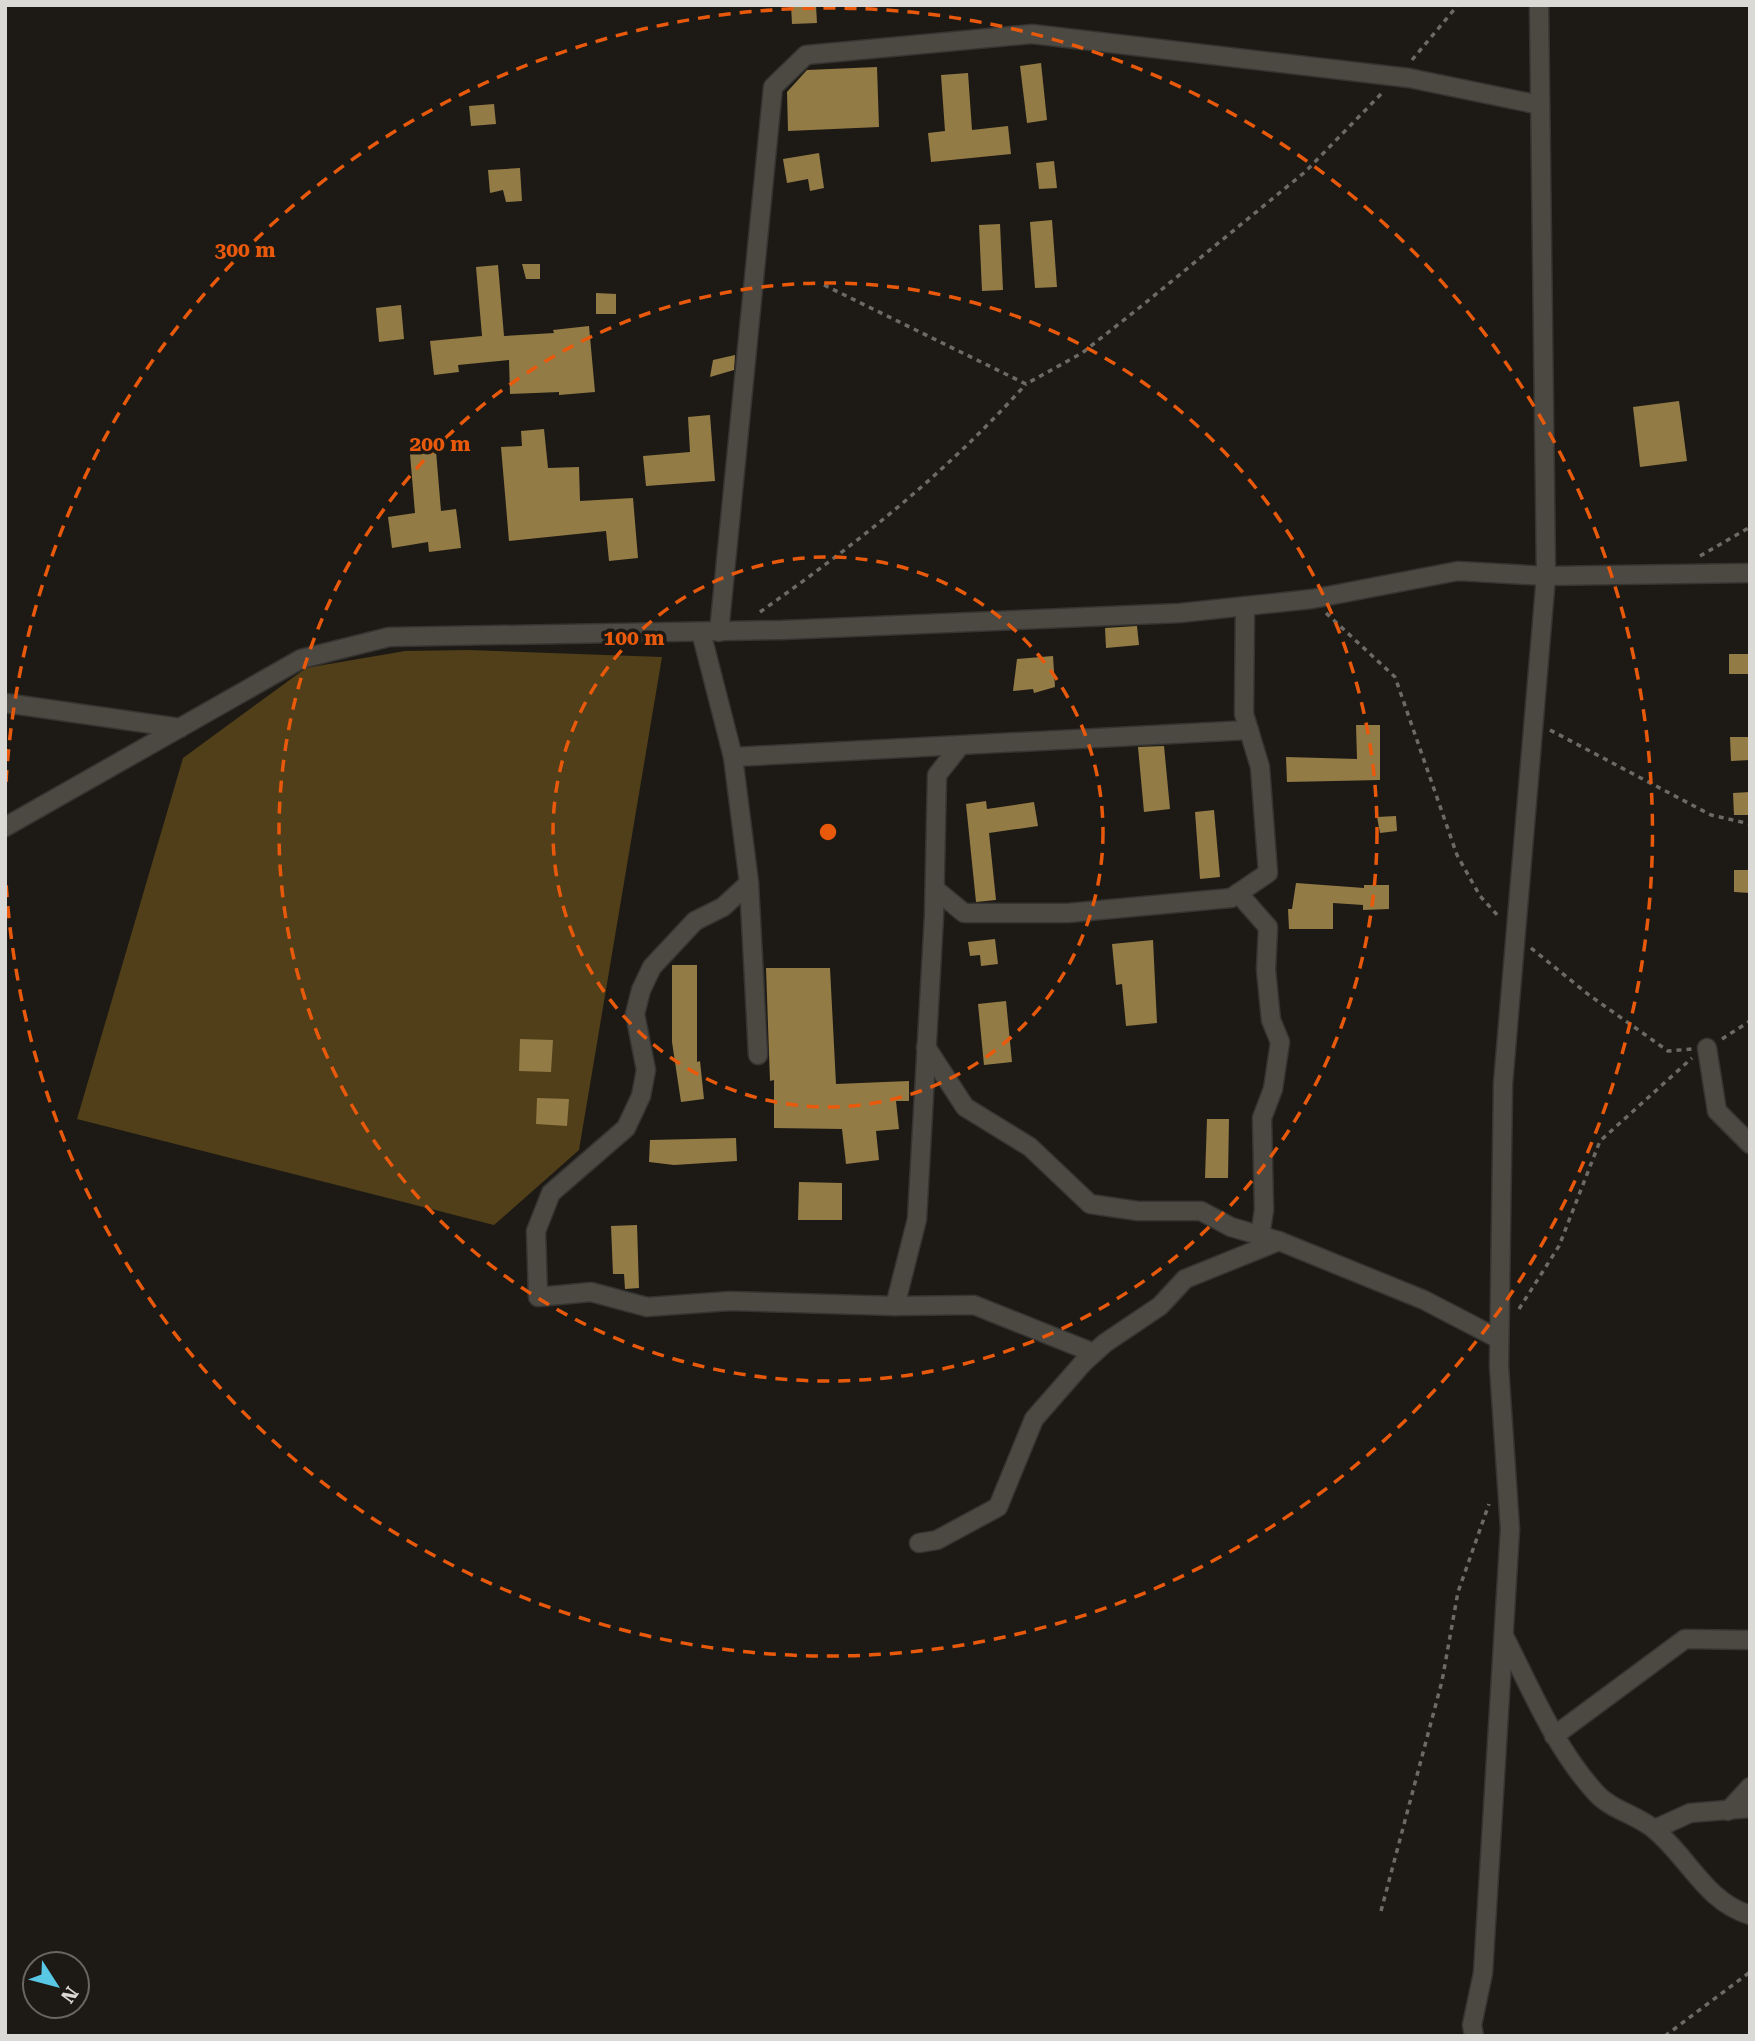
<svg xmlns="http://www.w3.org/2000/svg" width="1755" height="2041" font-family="'Roboto Serif',serif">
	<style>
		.green { fill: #503f19 }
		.building { fill: #937b46 }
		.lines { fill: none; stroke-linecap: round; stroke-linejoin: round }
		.street-casing { stroke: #353431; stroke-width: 21 }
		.path { stroke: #6c6a65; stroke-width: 3.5; stroke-dasharray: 5 5; stroke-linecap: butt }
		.street { stroke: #4c4943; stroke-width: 18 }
		.ring { fill: none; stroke: #e8590c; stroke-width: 3.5; stroke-dasharray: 12 9 }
		.centre { fill: #e8590c; stroke: #1d1a15; stroke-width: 3.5 }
		.ring-label { font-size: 21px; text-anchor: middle; font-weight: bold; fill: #e8590c; stroke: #1d1a15; stroke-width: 7; stroke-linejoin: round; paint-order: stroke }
	</style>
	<rect width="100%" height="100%" fill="#1d1a15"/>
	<path class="green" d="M468,650l194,7 -83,493 -85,75 -417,-106 106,-361 123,-90 99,-17z"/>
	<g class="building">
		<path d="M791,5h25l1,18 -25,1z"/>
		<path d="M1041,63l6,57 -20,3 -7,-57z"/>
		<path d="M877,67l2,60 -91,4 -1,-39 20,-22z"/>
		<path d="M968,73l4,57 36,-4 3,28 -80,8 -3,-29 17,-2 -4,-56z"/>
		<path d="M494,104l2,20 -25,2 -2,-20z"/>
		<path d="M819,153l5,35 -14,3 -2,-12 -21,4 -4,-24z"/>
		<path d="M1054,161l3,27 -18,1 -3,-26z"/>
		<path d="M520,168l2,33 -16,1 -3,-12 -13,3 -2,-23z"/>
		<path d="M1052,220l5,67 -22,1 -5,-66z"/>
		<path d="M1000,224l3,66 -21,1 -3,-66z"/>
		<path d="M522,264h18v15h-14z"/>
		<path d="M498,265l6,71 50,-3 -1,-3 36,-4 6,66 -36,3v-3l-49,2 -1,-34 -51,5 1,7 -25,3 -4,-34 52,-5 -6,-69z"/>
		<path d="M596,293l20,1v20h-20z"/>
		<path d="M401,305l3,34 -25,3 -3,-34z"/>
		<path d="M735,355l-1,15 -24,7 3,-17z"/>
		<path d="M1679,401l8,60 -47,6 -7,-60z"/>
		<path d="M710,415l5,66 -69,5 -3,-30 47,-4 -2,-35z"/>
		<path d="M544,429l4,39 31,-1 1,34 53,-3 5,60 -29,3 -3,-30 -97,10 -8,-94 21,-1 -1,-15z"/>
		<path d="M435,439l6,72 15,-2 5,39 -32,4 -1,-10 -36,6 -4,-31 27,-4 -6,-71z"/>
		<path d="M1137,626l2,19 -33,3 -1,-20z"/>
		<rect x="1729" y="654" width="21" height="20"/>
		<path d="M1053,656l2,31 -21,6 -1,-4 -20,2 4,-32z"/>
		<path d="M1356,725h24v55l-93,2 -1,-25 71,2z"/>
		<path d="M1730,737h20v23l-19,1z"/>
		<path d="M1164,746l6,63 -26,3 -6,-65z"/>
		<path d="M1750,792v23h-16l-1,-22z"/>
		<path d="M986,801l1,8 47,-7 4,24 -49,7 7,67 -20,2 -10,-98z"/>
		<path d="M1214,810l6,67 -20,2 -5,-67z"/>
		<path d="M1396,816l1,15 -17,2 -3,-16z"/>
		<path d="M1734,870h16v23l-16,-1z"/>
		<path d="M1296,883l68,5v-3h25v24l-26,1v-5l-30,-2v26h-44l-1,-20h4z"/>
		<path d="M995,939l3,25 -17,2 -1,-11 -10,1 -2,-14z"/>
		<path d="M1153,940l4,83 -31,3 -4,-42 -6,1 -4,-41z"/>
		<path d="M672,965h25v97l3,-1 4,38 -23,3 -9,-60z"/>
		<path d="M766,968h64l6,116 73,-3v20h-13l3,28 -23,2 3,29 -33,4 -4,-35 -68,-1v-48l-4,1z"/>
		<path d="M1006,1001l6,61 -28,3 -6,-61z"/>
		<path d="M520,1039l33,1 -2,32 -32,-1z"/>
		<path d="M537,1098l32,1 -2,27 -31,-2z"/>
		<path d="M1207,1119h22l-1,59h-23z"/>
		<path d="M736,1138l1,23 -63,4 -25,-3 1,-22z"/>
		<path d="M799,1182l43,1v37h-44z"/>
		<path d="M637,1225l2,63 -14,1 -1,-15h-11l-2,-48z"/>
	</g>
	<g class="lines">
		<g class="street-casing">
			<g id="street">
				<path d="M701,632l32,125 16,126 9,172"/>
				<path d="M719,632l54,-545 33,-32 226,-21 377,44 131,27"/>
				<path d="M5,703l175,25"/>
				<path d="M733,757l516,-27"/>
				<path d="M5,827l296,-168 88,-22 393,-7 398,-17 132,-14 146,-28 88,5 204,-3"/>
				<path d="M749,883l-26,24 -28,14 -43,46 -11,23 -6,24 11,56 -5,26 -15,32 -75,65 -15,38 2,66 53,-5 56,15 83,-6 165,5 79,-1 120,48"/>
				<path d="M935,889l29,24h104l163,-15 37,-25 -8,-106 -16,-53 1,-108"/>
				<path d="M1238,893l30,34 -2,43 5,50 9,22 -7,47 -11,29 2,92 -4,26"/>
				<path d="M926,1047l39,60 65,40 60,57 48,7h63l30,16 48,14 145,59 75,39"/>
				<path d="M1707,1048l10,63 33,33"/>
				<path d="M895,1306l22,-87 17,-303 3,-141 23,-29"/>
				<path d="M919,1543l18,-3 61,-33 36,-88 49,-56 22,-20 55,-37 25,-27 94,-38"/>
				<path d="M1504,1636c27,53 51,112 92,157 15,17 42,22 59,37 33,27 51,72 95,85"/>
				<path d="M1554,1736l131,-97 65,1"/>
				<path d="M1728,1811l22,-24"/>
				<path d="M1655,1829l35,-16 60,-5"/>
				<path d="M1474,2036l-2,-11 11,-52 27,-444 -11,-163 4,-282 43,-508 -7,-571"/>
			</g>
		</g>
		<g class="path">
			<path d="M1412,60l46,-55"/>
			<path d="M824,285l202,99 56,-31 57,-45 166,-136 78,-80"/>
			<path d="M1700,556l50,-29"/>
			<path d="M760,612c99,-70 185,-138 266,-228"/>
			<path d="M1326,613l69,64 62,178 23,41 20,22"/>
			<path d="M1550,730l161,85 39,9"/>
			<path d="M1531,948l58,47 79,56 24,-2"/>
			<path d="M1722,1039l28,-18"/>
			<path d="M1519,1309l40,-63 41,-105 92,-83"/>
			<path d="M1381,1911l61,-230 16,-89 31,-88"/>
			<path d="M1665,2036l85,-64"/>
		</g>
		<use href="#street" class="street"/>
	</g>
	<g class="ring">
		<circle cx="828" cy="832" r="275"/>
		<circle cx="828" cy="832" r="549"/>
		<path d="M6 782A824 824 0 1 1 6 882"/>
	</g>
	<circle cx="828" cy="832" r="10" class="centre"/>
	<g class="ring-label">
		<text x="245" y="257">300 m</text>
		<text x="440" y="451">200 m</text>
		<text x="634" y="645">100 m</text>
	</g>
	<rect width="1755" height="2041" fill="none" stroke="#dad9d5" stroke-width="14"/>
	<g transform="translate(56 1985) rotate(126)"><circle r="33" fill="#1d1a15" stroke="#696662" stroke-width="2"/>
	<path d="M0-5L12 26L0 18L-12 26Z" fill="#59c8e5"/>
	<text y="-10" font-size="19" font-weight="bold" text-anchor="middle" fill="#dad9d5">N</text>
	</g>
</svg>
